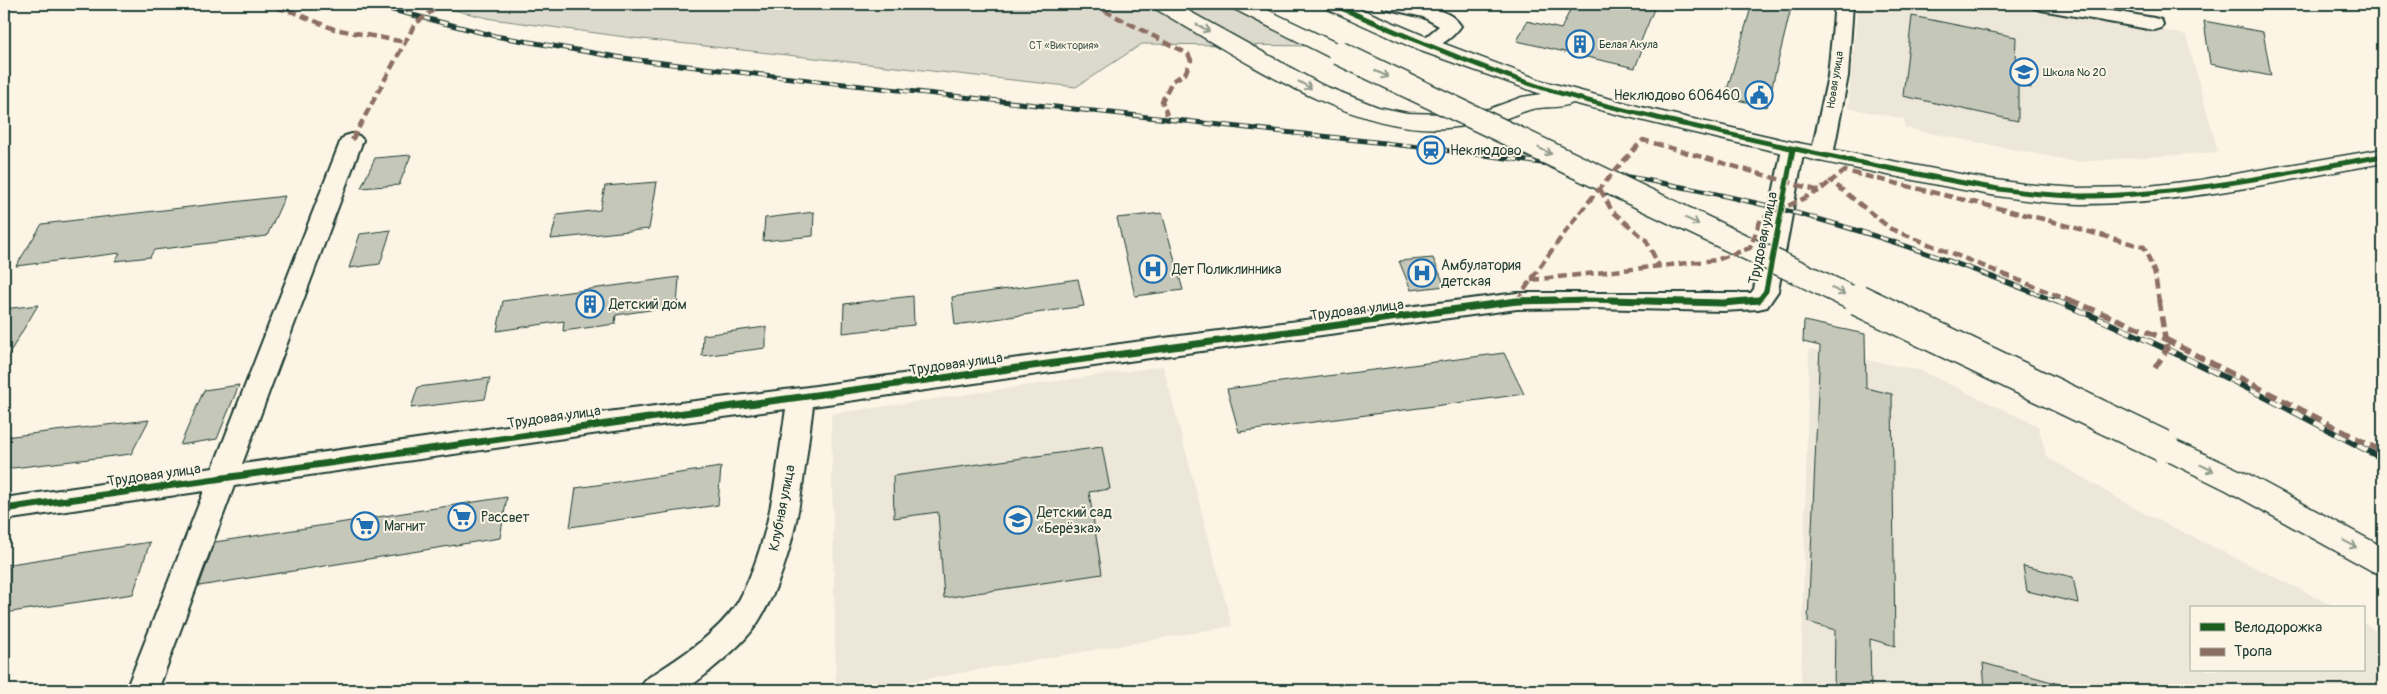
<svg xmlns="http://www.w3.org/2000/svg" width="2387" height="694" font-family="Pangolin,sans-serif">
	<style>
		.built { fill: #ece7d8 }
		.green { fill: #dcdacc; stroke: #7e8c80 }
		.building { fill: #c5c7b9; stroke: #1f3d34 }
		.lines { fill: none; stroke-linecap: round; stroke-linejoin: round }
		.street-casing { stroke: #1f3d34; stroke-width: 4 }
		.secondary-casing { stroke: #1f3d34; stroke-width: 3 }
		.primary-casing { stroke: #1f3d34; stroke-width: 3 }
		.street { fill: #fcf5e5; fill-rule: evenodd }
		.secondary { fill: #fcf5e5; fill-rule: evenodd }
		.primary { fill: #fcf5e5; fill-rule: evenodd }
		.rail-far1-casing { stroke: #1f3d34; stroke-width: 5 }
		.rail-casing { stroke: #1f3d34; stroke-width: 6 }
		.rail-far1 { stroke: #fcf5e5; stroke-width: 3; stroke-dasharray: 9; stroke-linecap: butt }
		.rail { stroke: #fcf5e5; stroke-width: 4.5; stroke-dasharray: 12; stroke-linecap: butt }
		.primary-bridge-far1-casing { stroke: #1f3d34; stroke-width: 26; stroke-linecap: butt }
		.primary-bridge-casing { stroke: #1f3d34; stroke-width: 34; stroke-linecap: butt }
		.primary-bridge-far1 { stroke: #fcf5e5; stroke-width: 23 }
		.primary-bridge { stroke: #fcf5e5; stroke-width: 31 }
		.quiet-far1 { stroke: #8d6e63; stroke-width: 4.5; stroke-dasharray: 9 4.5; stroke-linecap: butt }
		.quiet { stroke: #8d6e63; stroke-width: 5.5; stroke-dasharray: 11 5.5; stroke-linecap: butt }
		.cycleway-far1-casing { stroke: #fcf5e5; stroke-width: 8 }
		.cycleway-casing { stroke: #fcf5e5; stroke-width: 10 }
		.cycleway-far1 { stroke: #1b5e20; stroke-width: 5 }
		.cycleway { stroke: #1b5e20; stroke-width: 7 }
		.oneway { stroke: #8e998c }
		.labels { text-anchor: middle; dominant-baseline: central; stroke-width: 4; stroke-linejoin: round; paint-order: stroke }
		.far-poi-label { font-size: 11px; fill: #1f3d34; stroke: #fcf5e5; text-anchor: start }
		.far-park-label { font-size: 11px; fill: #455c52; stroke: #fcf5e5 }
		.far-street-label { font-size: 11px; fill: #1f3d34; stroke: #fcf5e5 }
		.poi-label { font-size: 14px; fill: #1f3d34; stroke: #fcf5e5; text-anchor: start }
		.street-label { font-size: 14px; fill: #1f3d34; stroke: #fcf5e5 }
	</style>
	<rect width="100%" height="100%" fill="#fcf5e5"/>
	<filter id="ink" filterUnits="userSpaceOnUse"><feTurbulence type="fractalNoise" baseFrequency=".02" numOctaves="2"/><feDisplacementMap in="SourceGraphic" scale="10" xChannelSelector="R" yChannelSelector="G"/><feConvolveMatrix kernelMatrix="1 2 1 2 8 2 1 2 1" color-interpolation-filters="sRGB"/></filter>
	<g filter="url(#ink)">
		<g class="built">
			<path d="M1858,4h177l151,31 32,117 -141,10 -172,-34 -1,-9 -56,-11z"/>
			<path d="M1809,349l110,21 119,56 9,31 91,53 200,98h-147v62h172v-48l20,15v53h-582z"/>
			<path d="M1163,366l69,260 -370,64h-26l-5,-276z"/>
		</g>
		<path class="green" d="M428,4h823l65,42 -174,-2 -66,43 -443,-49 -141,-19z"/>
		<g class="building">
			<path d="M1573,4h83l-17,42 4,1 -8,21 -118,-27 10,-20 34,8z"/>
			<path d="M1752,4h40l-25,103 -42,-10z"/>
			<path d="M1912,16l104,21 -1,27 16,3v21l-13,-3v36l-115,-25z"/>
			<path d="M2204,21l59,11 8,44 -61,-12z"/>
			<path d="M411,155l-12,30 -38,3 14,-30z"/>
			<path d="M657,182l-8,47 -98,10 6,-24 43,-5 5,-24z"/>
			<path d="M285,196l-18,40 -113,14 -4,7 -35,4 5,-8 -104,13 26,-42z"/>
			<path d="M814,212l-1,24 -50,5 2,-23z"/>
			<path d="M1162,213l21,77 -48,6 -18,-78z"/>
			<path d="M391,230l-11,34 -31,4 11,-34z"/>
			<path d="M1433,258l12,28 -34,4 -12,-29z"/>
			<path d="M679,277l-2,29 -61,9 -1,9 -52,7 1,-10 -67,10 6,-30z"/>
			<path d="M1078,279l6,27 -129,19 -3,-28z"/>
			<path d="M913,296l1,29 -71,8 1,-29z"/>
			<path d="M38,305l-34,57v-53z"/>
			<path d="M1804,321l61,13 1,54 26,6 3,252 -25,-7 1,51h-37l1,-60 -27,-8 12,-276 -17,-4z"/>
			<path d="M766,327v21l-64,8 1,-21z"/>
			<path d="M1504,353l20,41 -285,38 -12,-43z"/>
			<path d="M490,378l-5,21 -74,9 7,-21z"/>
			<path d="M239,385l-22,54 -37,6 24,-55z"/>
			<path d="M149,420l-18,34 -127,15v-32z"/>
			<path d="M1102,447l8,42 -21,3 13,82 -158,24 -6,-86 -44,6 -1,-42z"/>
			<path d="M721,467l-3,38 -148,22 6,-39z"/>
			<path d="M507,497l-7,41 -301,48 16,-44z"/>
			<path d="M150,542l-17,52 -129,19v-48z"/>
			<path d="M2023,566l50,11 5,26 -51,-12z"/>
			<path d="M1983,663l76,21v6h-74z"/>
		</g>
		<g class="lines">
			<g class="street-casing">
				<g id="street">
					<path d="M1382,4c24,0 64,-1 79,22 -8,12 -28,27 -42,23l-3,-4 23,-19 -16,-9 -39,-9z"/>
					<path d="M1835,4h18l-5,72 -15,79 -3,5 -8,1 -8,-1 -3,-5 17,-79z"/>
					<path d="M2032,4h39l83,14 7,2 2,4 -2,4 -7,2 -113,-20 -7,-2z"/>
					<path d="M352,134l7,2 4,4 -121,324 357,-51 202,-25 363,-50 353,-45h234l3,-4 28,-140 3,-5 8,-1 8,1 3,5 -26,142 -11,16 -9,2 -35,2 -134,-3 -72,1 -353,47 -351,50c-10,73 -15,152 -55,216 -10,16 -25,29 -39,41 -10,8 -25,23 -37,27 -8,3 -32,1 -42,0l5,-10c32,-21 69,-43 91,-75 5,-7 8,-16 12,-24 24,-54 29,-114 38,-172l-187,24 -365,53 -76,204h-32l78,-199 -200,29v-22l209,-30 128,-328 4,-4z"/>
				</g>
			</g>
			<g class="secondary-casing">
				<path id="secondary" d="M1151,4h25l146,81 56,22 29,6 39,1 43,-5 33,-12 19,-3 -123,-44 -93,-42 -3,-4h27l85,36 109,41 98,26 152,35 183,35 48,7 54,4 62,-1 60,-7 183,-31v14c-100,18 -201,41 -303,41 -65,-1 -129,-17 -192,-29 -106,-21 -211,-45 -315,-72 -12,6 -28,3 -41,6 -11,3 -21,8 -32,11 -17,5 -36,6 -53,8 -97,8 -211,-73 -293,-120z"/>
			</g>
			<g class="primary-casing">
				<g id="primary">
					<path d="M1229,4h26l92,44 3,5 -3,5 -8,1 -8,-1 -99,-50z"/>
					<path d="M2163,435l85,39 135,73v28l-11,-4 -146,-81 -73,-36 -5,-8 5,-8z"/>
				</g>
			</g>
			<use href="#street" class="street"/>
			<use href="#secondary" class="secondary"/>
			<use href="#primary" class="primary"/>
			<g class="rail-far1-casing">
				<path id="rail-far1" d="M369,4l126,32 128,22c211,27 423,47 634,71 163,18 326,34 486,71 107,24 212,61 314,102"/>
			</g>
			<g class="rail-casing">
				<path id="rail" d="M2054,300c113,46 222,101 329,159"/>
			</g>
			<use href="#rail-far1" class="rail-far1"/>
			<use href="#rail" class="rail"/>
			<g class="primary-bridge-far1-casing">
				<path id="primary-bridge-far1" d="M1339,53l521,249"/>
			</g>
			<g class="primary-bridge-casing">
				<path id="primary-bridge" d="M1858,300l305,146"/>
			</g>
			<use href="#primary-bridge-far1" class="primary-bridge-far1"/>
			<use href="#primary-bridge" class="primary-bridge"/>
			<g class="quiet-far1">
				<path d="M263,4l30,8 41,17 71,13"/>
				<path d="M1092,4l96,50 3,6 -6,14 -13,7 -10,20 5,14"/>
				<path d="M352,140l63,-116 21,-16"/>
				<path d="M1600,189l12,22 34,29 13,26"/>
				<path d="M1531,280l185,-20 34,-12 11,-29 58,-28"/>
				<path d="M1517,301c39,-59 77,-110 126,-161l176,51 12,-10"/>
				<path d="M2073,302l-182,-73 -60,-48 14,-10 198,48 101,28 11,27 4,28"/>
			</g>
			<g class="quiet">
				<path d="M2070,300l95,39"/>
				<path d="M2159,300l6,39"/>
				<path d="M2165,339l218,113"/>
				<path d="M2155,368l12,-19 -2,-10"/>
			</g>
			<g class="cycleway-far1-casing">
				<g id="cycleway-far1">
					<path d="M1332,4c66,29 133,58 202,81 44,15 91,25 136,36 66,15 131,30 197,43 70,13 143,32 215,32 102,0 201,-23 301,-40"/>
					<path d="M1511,302l78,-2 77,2"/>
					<path d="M1745,302l13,-1 8,-10 27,-142"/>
				</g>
			</g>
			<g class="cycleway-casing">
				<g id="cycleway">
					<path d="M1610,300l113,3 35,-3"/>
					<path d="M4,509c504,-73 1008,-142 1513,-208l38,-1"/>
				</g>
			</g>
			<use href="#cycleway-far1" class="cycleway-far1"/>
			<use href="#cycleway" class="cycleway"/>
		</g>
		<defs><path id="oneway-shaft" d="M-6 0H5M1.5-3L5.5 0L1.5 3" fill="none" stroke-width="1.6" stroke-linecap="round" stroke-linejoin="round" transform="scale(1.25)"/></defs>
		<g class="oneway">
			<use href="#oneway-shaft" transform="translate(1203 28) rotate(29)"/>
			<use href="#oneway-shaft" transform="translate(1382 74) rotate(26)"/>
			<use href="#oneway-shaft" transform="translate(1305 85) rotate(29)"/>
			<use href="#oneway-shaft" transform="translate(1545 151) rotate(26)"/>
			<use href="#oneway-shaft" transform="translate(1692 221) rotate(25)"/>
			<use href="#oneway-shaft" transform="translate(1838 291) rotate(25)"/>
			<use href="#oneway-shaft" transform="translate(2207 468) rotate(26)"/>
			<use href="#oneway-shaft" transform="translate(2350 544) rotate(28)"/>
		</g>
	</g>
	<defs>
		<g id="building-ring" transform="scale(1.4375)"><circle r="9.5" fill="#fcf5e5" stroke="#1f6fb2" stroke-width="1.5"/><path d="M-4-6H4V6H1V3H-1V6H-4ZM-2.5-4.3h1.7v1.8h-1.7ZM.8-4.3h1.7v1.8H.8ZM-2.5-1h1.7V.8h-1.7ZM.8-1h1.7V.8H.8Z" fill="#1f6fb2"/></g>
		<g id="school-ring" transform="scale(1.4375)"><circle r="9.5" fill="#fcf5e5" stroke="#1f6fb2" stroke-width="1.5"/><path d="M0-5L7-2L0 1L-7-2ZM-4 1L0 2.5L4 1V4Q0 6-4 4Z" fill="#1f6fb2"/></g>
		<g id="civic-ring" transform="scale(1.4375)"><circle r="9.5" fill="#fcf5e5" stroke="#1f6fb2" stroke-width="1.5"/><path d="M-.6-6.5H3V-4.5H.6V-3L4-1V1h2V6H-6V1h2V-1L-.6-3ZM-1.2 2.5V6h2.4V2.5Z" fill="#1f6fb2"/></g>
		<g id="station-ring" transform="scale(1.4375)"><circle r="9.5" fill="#fcf5e5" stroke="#1f6fb2" stroke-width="1.5"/><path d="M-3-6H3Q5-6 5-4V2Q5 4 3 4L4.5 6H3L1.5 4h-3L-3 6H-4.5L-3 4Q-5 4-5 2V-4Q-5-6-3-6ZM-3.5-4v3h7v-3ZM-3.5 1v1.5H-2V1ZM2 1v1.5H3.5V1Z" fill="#1f6fb2"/></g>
		<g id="hospital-ring" transform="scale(1.4375)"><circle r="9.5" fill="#fcf5e5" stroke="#1f6fb2" stroke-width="1.5"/><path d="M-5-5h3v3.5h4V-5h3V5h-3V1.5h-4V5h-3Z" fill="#1f6fb2"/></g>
		<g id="supermarket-ring" transform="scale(1.4375)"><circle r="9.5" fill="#fcf5e5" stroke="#1f6fb2" stroke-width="1.5"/><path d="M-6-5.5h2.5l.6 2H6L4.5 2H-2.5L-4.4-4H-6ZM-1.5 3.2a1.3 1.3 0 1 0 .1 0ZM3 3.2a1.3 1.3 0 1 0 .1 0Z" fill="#1f6fb2"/></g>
	</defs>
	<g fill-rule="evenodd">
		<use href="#building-ring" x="1580" y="44"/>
		<use href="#school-ring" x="2024" y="72"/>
		<use href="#civic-ring" x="1759" y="95"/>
		<use href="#station-ring" x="1431" y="150"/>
		<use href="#hospital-ring" x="1153" y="269"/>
		<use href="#hospital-ring" x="1422" y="273"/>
		<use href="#building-ring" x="590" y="304"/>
		<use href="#supermarket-ring" x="462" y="517"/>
		<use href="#school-ring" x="1018" y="520"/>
		<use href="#supermarket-ring" x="365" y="526"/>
	</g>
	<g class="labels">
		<g class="far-poi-label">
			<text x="1599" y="44">Белая Акула</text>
			<text x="2043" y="72">Школа № 20</text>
		</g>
		<g class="far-park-label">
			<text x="1064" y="45">СТ «Виктория»</text>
		</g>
		<g class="far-street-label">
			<text transform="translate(1835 80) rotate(-81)">Новая улица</text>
		</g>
		<g class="poi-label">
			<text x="1740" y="95" text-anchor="end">Неклюдово 606460</text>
			<text x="1450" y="150">Неклюдово</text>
			<text x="1441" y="265">Амбулатория<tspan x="1441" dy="16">детская</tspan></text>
			<text x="1172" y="269">Дет Поликлинника</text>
			<text x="609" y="304">Детский дом</text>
			<text x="1037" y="512">Детский сад<tspan x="1037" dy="16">«Берёзка»</tspan></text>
			<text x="481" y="517">Рассвет</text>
			<text x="384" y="526">Магнит</text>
		</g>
		<g class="street-label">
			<text transform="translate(1763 238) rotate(-78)">Трудовая улица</text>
			<text transform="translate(1357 310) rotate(-7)">Трудовая улица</text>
			<text transform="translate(956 364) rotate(-8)">Трудовая улица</text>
			<text transform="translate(554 417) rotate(-8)">Трудовая улица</text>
			<text transform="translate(154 475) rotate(-8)">Трудовая улица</text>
			<text transform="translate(782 508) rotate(-79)">Клубная улица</text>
		</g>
	</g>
	<rect width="2387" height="694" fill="none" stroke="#fcf5e5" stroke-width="20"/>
	<rect x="10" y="10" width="2367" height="674" fill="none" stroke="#1f3d34" stroke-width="2" filter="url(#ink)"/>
	<rect x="2190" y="606" width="175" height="65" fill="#fcf5e5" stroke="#a4ab9e"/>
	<rect x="2200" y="623" width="25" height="8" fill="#1b5e20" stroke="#a4ab9e"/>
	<text x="2234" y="632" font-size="15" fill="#1f3d34">Велодорожка</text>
	<rect x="2200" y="648" width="25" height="8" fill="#8d6e63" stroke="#a4ab9e"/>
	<text x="2234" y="656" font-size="15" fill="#1f3d34">Тропа</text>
</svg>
